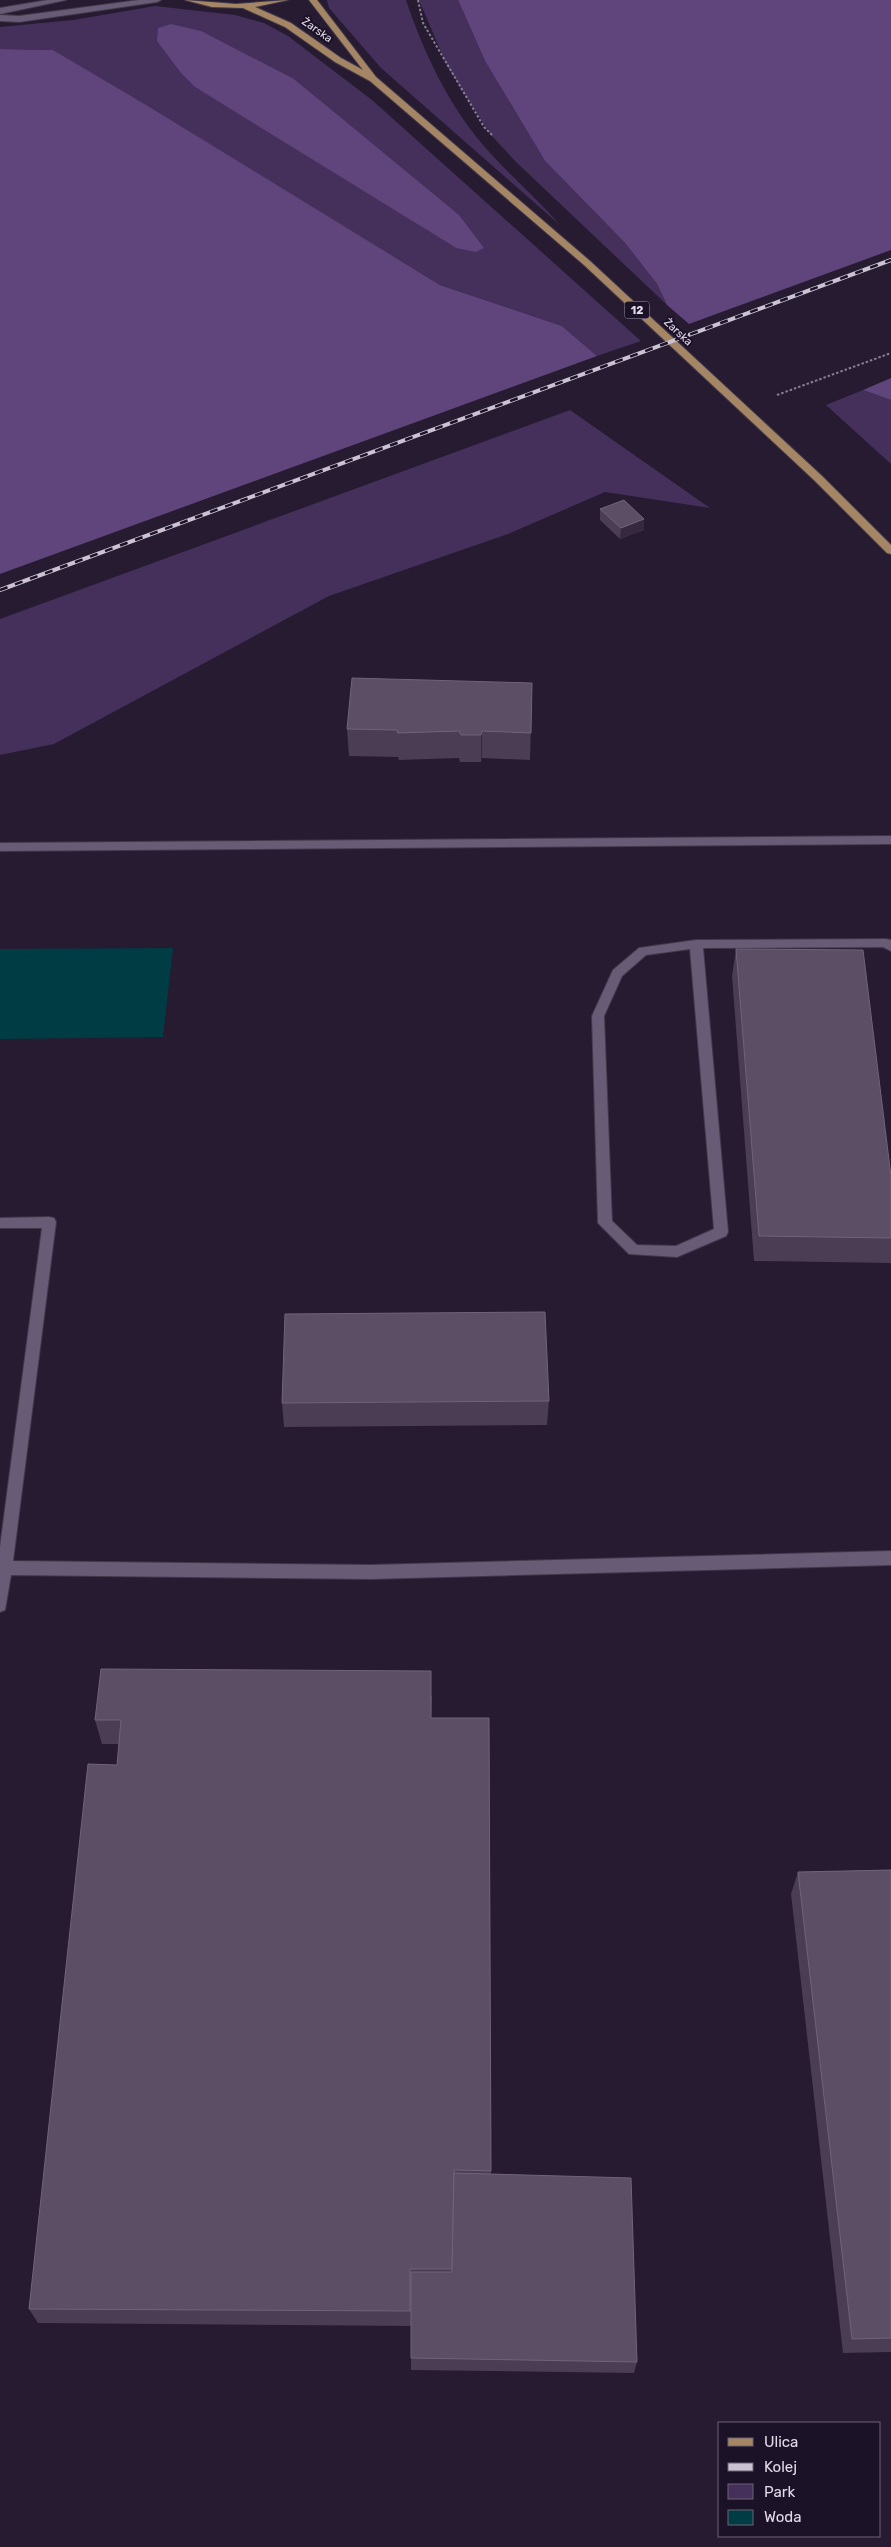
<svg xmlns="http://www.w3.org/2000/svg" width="891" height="2547" font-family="Rubik,sans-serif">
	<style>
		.green { fill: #452f5b; fill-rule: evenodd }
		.forest { fill: #60447c }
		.water { fill: #003c43 }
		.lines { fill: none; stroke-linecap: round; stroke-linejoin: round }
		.service-casing { stroke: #42384b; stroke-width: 2 }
		.minor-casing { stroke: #42384b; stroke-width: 2 }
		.primary-casing { stroke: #42384b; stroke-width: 2 }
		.path { stroke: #877e91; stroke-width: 2; stroke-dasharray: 2.5 2; stroke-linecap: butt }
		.service { fill: #685b76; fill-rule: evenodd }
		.minor { fill: #685b76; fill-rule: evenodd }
		.primary { fill: #a58664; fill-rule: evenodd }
		.rail-casing { stroke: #cbc3d3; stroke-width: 4 }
		.rail { stroke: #1c1227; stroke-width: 2.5; stroke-dasharray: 8; stroke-linecap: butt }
		.wall { fill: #4b3d53 }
		.shaded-wall { fill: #36283f }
		.building { fill: #5c4e64; stroke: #716479 }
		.labels { text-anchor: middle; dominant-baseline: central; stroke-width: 4; stroke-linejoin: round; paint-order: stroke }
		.far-street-label { font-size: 11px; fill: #e2dbea; stroke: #1c1227 }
		.shield { fill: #1c1227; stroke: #a79fb0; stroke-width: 1 }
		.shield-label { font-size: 11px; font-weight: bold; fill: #e2dbea }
	</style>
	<rect width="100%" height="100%" fill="#261b31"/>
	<g class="green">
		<path d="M327,0h79c18,53 41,102 77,145 24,28 53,52 77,80l-179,-157 -52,-60z"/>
		<path d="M419,0h39l27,61 60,100 80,82 32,41 10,21 -152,-144 -25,-27 -43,-68z"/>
		<path d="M155,6l80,9 29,8 24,13 84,64 269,241 -44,15 -35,-30 -122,-41 -387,-235 -53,-1v-22l73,-7zM294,79l77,65 85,104 -260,-161z"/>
		<path d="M863,390l28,10v64l-65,-59z"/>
		<path d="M570,410l140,98 -105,-16 -97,42 -179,62 -275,148 -54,11v-136z"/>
	</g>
	<g class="forest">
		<path d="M458,0h433v250l-202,74 -22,-19 -10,-21 -32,-41 -80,-82 -60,-100z"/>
		<path d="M171,24l30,7 93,48 165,136 25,33 -8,4 -20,-4 -261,-161 -14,-14 -24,-32 1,-13z"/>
		<path d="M0,49l53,1 98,58 289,177 122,41 35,30 -597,218z"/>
		<path d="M891,378v22l-28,-10z"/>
	</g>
	<path class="water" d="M173,948l-10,89 -163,2v-90z"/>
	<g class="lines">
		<g class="service-casing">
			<g id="service">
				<path d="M886,939l5,1v11l-8,-4 -180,1 25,284 -2,4 -49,21 -48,-3 -31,-31 -6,-207 21,-46 26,-22 57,-8zM690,949l24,280 -38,17 -39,-1 -25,-24 -8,-205 18,-40 24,-21z"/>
				<path d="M49,1217l5,1 2,4 -43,339 358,4 520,-14v14l-520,14 -360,-4 -6,35 -5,2v-65l42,-319h-42v-10z"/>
			</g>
		</g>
		<g class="minor-casing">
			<g id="minor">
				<path d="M48,0h18l-66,14v-6z"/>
				<path d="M139,0h22l-4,2 -138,20 -19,-1v-6l19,1z"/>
				<path d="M891,836v8l-891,7v-8z"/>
			</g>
		</g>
		<g class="primary-casing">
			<path id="primary" d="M185,0l51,4 52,-4 -33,7 36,16 50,35 22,12 -54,-70h8l59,77 214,184 232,215 69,69v9l-4,-1 -73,-73 -230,-215 -214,-184 -35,-19 -50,-35 -42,-19 -31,-1z"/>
		</g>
		<g class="path">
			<path d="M418,0l5,23 61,104 9,9"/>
			<path d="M777,395l114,-42"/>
		</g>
		<use href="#service" class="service"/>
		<use href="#minor" class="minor"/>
		<use href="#primary" class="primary"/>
		<g class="rail-casing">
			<path id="rail" d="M0,590l891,-330"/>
		</g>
		<use href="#rail" class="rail"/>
	</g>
	<g class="wall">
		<path d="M600,509l44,21 -24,9 -20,-19z"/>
		<path d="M532,683l-2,77 -48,-2 -1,4h-21l-1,-4 -60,2 -1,-3 -49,-1 -2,-27z"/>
		<path d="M736,949l155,227v87l-137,-2 -22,-285z"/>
		<path d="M549,1401l-2,24 -263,2 -2,-24z"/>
		<path d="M432,1696l-1,22h58l2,456 146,188 -3,11 -223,-3v-44l-373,-3 -9,-14 88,-544 2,-21h-17l-7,-24z"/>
		<path d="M891,1870v482l-48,1 -52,-459 7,-22z"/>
	</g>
	<g class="shaded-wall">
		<path d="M644,519v11l-24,9 1,-11z"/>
		<path d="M482,731v27l-1,4v-27z"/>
	</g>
	<g class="building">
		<path d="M624,500l20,19 -23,9 -21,-19z"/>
		<path d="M352,678l180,5 -1,50 -49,-2 -1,4h-20l-2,-4 -61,2 -1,-3 -50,-1z"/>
		<path d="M736,949l127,1 28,226v62l-132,-2z"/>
		<path d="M545,1312l4,89 -267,2 3,-89z"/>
		<path d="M101,1669l330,2v47h58l2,453 -37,-1 -2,99h-42v42l-381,-2 59,-545 29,1 4,-45h-26z"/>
		<path d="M891,1870v468l-39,1 -54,-467z"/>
		<path d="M454,2173l177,5 6,184 -226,-4v-86h41z"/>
	</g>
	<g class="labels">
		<g class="far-street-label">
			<text transform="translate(317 30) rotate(35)">Żarska</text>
			<text transform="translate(678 332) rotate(43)">Żarska</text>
		</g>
		<rect class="shield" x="624.5" y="301.5" width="25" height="17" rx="4"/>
		<g class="shield-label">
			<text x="637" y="310">12</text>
		</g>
	</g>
	<rect x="718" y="2422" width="162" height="115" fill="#1c1227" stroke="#6b6275"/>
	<rect x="728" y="2438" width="25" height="8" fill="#a58664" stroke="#6b6275"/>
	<text x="764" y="2447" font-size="15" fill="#e2dbea">Ulica</text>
	<rect x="728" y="2463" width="25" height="8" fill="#cbc3d3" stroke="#6b6275"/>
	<text x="764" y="2472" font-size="15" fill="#e2dbea">Kolej</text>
	<rect x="728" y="2484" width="25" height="15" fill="#452f5b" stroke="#6b6275"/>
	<text x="764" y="2497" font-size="15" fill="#e2dbea">Park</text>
	<rect x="728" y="2510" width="25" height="15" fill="#003c43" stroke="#6b6275"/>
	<text x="764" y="2522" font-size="15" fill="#e2dbea">Woda</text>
</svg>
